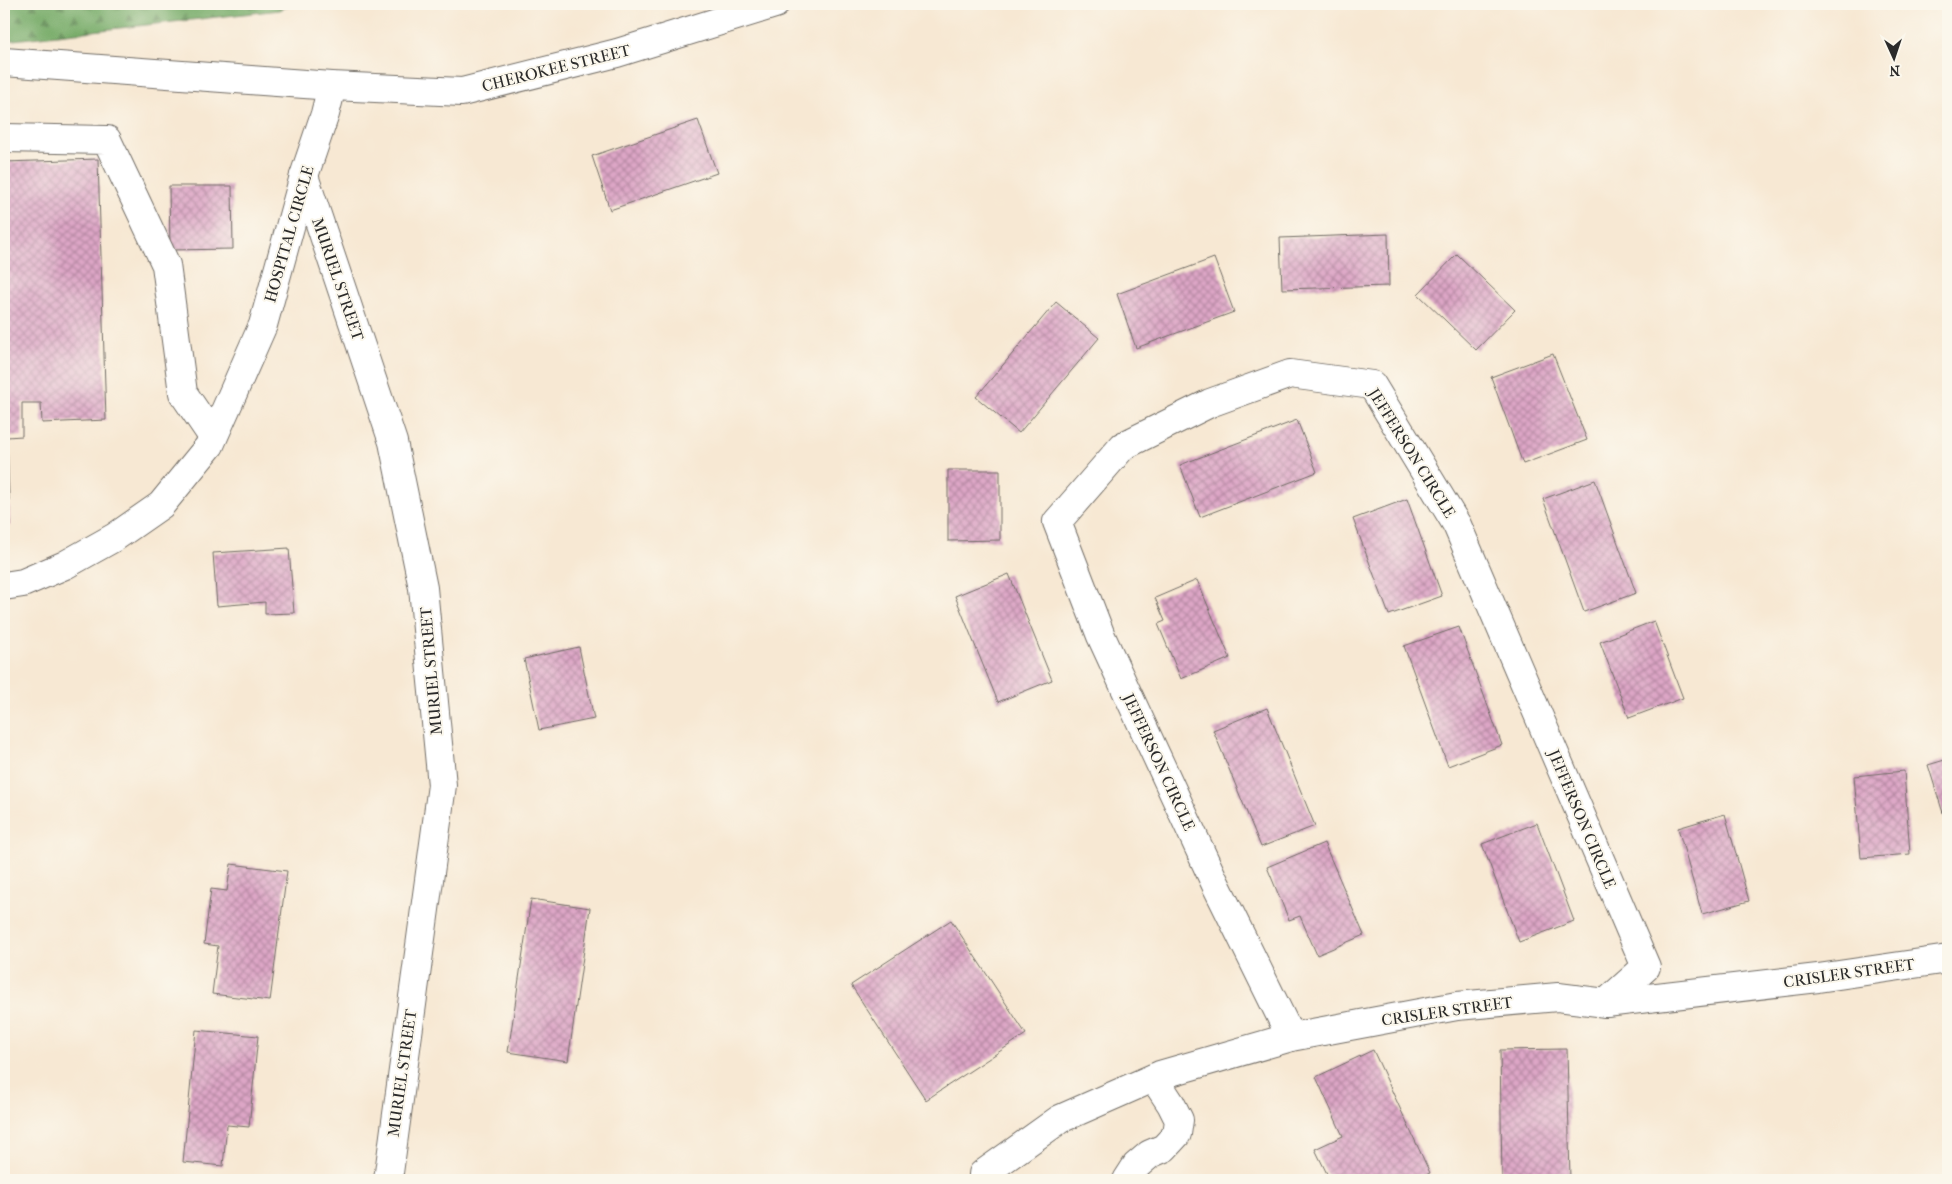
<svg xmlns="http://www.w3.org/2000/svg" width="1952" height="1184" font-family="'IM FELL French Canon',serif">
	<style>
		.forest { fill: url(#forest-firs); stroke: #506a48 }
		.building { fill: url(#building-cross-hatch) }
		.lines { fill: none; stroke-linecap: round; stroke-linejoin: round }
		.minor-casing { stroke: #726d66; stroke-width: 30 }
		.minor { stroke: #fff; stroke-width: 28 }
		.labels { text-anchor: middle; dominant-baseline: central; stroke-width: 4; stroke-linejoin: round; paint-order: stroke }
		.street-label { font-size: 16px; fill: #2b2b2b; stroke: #fbf7ec }
	</style>
	<defs>
		<pattern id="forest-firs" width="22" height="20" patternUnits="userSpaceOnUse" patternTransform="scale(1.25)"><rect width="22" height="20" fill="#75aa66"/><path d="M5 1l3.5 6h-7zM16 11l3.5 6h-7z" fill="#608b54"/></pattern>
		<pattern id="building-cross-hatch" width="8" height="8" patternUnits="userSpaceOnUse" patternTransform="scale(1.25)"><rect width="8" height="8" fill="#dda6c6"/><path d="M0 0l8 8M0 8l8-8" fill="none" stroke="#b387a1"/></pattern>
	</defs>
	<rect width="100%" height="100%" fill="#fbf7ec"/>
	<filter id="ink" filterUnits="userSpaceOnUse"><feTurbulence type="fractalNoise" baseFrequency=".02" numOctaves="2"/><feDisplacementMap in="SourceGraphic" scale="10" xChannelSelector="R" yChannelSelector="G"/><feConvolveMatrix kernelMatrix="1 2 1 2 8 2 1 2 1" color-interpolation-filters="sRGB"/></filter>
	<filter id="wash" filterUnits="userSpaceOnUse"><feTurbulence type="fractalNoise" baseFrequency=".0096" numOctaves="4" result="noise"/><feDisplacementMap in="SourceGraphic" scale="20" xChannelSelector="R" yChannelSelector="G"/><feGaussianBlur stdDeviation="1.12" result="paint"/><feColorMatrix in="noise" values="0 0 0 0 0 0 0 0 0 0 0 0 0 0 0 0 0 1.4 0 .05"/><feComposite in="paint" operator="in"/></filter>
	<g filter="url(#wash)">
		<rect width="100%" height="100%" fill="#f7e8d3"/>
		<path class="forest" d="M4,4h289l-13,6 -276,31z"/>
		<g id="blocks">
			<g class="building">
				<path d="M698,120l19,53 -107,37 -18,-54z"/>
				<path d="M98,159l8,261 -64,3 -1,-20h-19v33l-15,1 3,89h-6v-364z"/>
				<path d="M169,186h63l1,63 -63,1z"/>
				<path d="M1388,234l1,52 -107,3 -2,-51z"/>
				<path d="M1457,254l58,56 -39,40 -58,-56z"/>
				<path d="M1214,258l20,54 -98,36 -19,-54z"/>
				<path d="M1056,302l43,36 -80,95 -43,-36z"/>
				<path d="M1553,354l34,86 -64,24 -32,-87z"/>
				<path d="M1297,420l20,52 -117,45 -20,-52z"/>
				<path d="M948,470h52v70l-52,1z"/>
				<path d="M1595,480l41,113 -52,19 -41,-113z"/>
				<path d="M1407,499l35,97 -53,19 -36,-96z"/>
				<path d="M289,548l5,65 -29,1v-12l-48,4 -4,-53z"/>
				<path d="M1009,574l43,106 -54,22 -43,-106z"/>
				<path d="M1197,580l33,78 -49,21 -23,-55 7,-3 -10,-23z"/>
				<path d="M1654,621l29,77 -54,20 -29,-76z"/>
				<path d="M1459,627l43,118 -54,21 -44,-120z"/>
				<path d="M579,647l15,72 -55,11 -15,-71z"/>
				<path d="M1267,708l48,118 -54,21 -48,-117z"/>
				<path d="M1948,759v70l-20,-64z"/>
				<path d="M1904,771l6,83 -49,4 -7,-82z"/>
				<path d="M1725,814l24,87 -47,13 -24,-86z"/>
				<path d="M1537,823l37,98 -55,21 -37,-98z"/>
				<path d="M1324,843l40,92 -47,20 -17,-39 -11,4 -22,-53z"/>
				<path d="M231,864l56,7 -17,130 -58,-7 6,-48 -14,-2 7,-55 16,2z"/>
				<path d="M531,899l59,9 -22,153 -60,-9z"/>
				<path d="M951,920l75,114 -100,66 -75,-115z"/>
				<path d="M196,1030l62,6 -9,91 -22,-2 -4,41 -40,-4z"/>
				<path d="M1567,1049l3,131h-68l-2,-130z"/>
				<path d="M1373,1050l57,123 -16,7h-84l-15,-31 28,-13 -27,-59z"/>
			</g>
		</g>
	</g>
	<g filter="url(#ink)">
		<use href="#blocks" fill-opacity="0" stroke="#726d66" stroke-width="1"/>
		<g class="lines">
			<g class="minor-casing">
				<g id="minor">
					<path d="M4,62l328,24 130,6 155,-39 158,-49"/>
					<path d="M4,138l103,2 59,125 17,128 30,44"/>
					<path d="M304,176l89,266 30,146 19,197 -54,395"/>
					<path d="M4,586l19,-3 42,-18 50,-28 46,-32 49,-60 53,-120 41,-149 21,-62 7,-28"/>
					<path d="M1291,1037l-75,-152 -115,-249 -44,-114 66,-76 87,-43 80,-29 82,11 85,140 189,442 -40,36"/>
					<path d="M983,1180v-6l77,-55 100,-44 131,-38 166,-31 101,-9 48,6 212,-25 130,-19"/>
					<path d="M1127,1180l9,-14 14,-12 14,-6 13,-14 2,-14 -8,-16 -17,-26"/>
				</g>
			</g>
			<use href="#minor" class="minor"/>
		</g>
	</g>
	<g class="labels">
		<g class="street-label">
			<text transform="translate(556 68) rotate(-14)">CHEROKEE STREET</text>
			<text transform="translate(289 234) rotate(-74)">HOSPITAL CIRCLE</text>
			<text transform="translate(338 279) rotate(71)">MURIEL STREET</text>
			<text transform="translate(1412 453) rotate(58)">JEFFERSON CIRCLE</text>
			<text transform="translate(431 671) rotate(-95)">MURIEL STREET</text>
			<text transform="translate(1159 762) rotate(65)">JEFFERSON CIRCLE</text>
			<text transform="translate(1582 819) rotate(67)">JEFFERSON CIRCLE</text>
			<text transform="translate(1849 973) rotate(-8)">CRISLER STREET</text>
			<text transform="translate(1447 1011) rotate(-8)">CRISLER STREET</text>
			<text transform="translate(402 1073) rotate(-82)">MURIEL STREET</text>
		</g>
	</g>
	<rect width="1952" height="1184" fill="none" stroke="#fbf7ec" stroke-width="20"/>
	<g transform="translate(1894 58) rotate(177)" stroke="#fbf7ec" stroke-width="4" paint-order="stroke">
	<path d="M0-4L9 19L0 12L-9 19Z" fill="#2b2b2b"/>
	<text y="-8" font-size="14" font-weight="bold" text-anchor="middle" fill="#2b2b2b">N</text>
	</g>
</svg>
